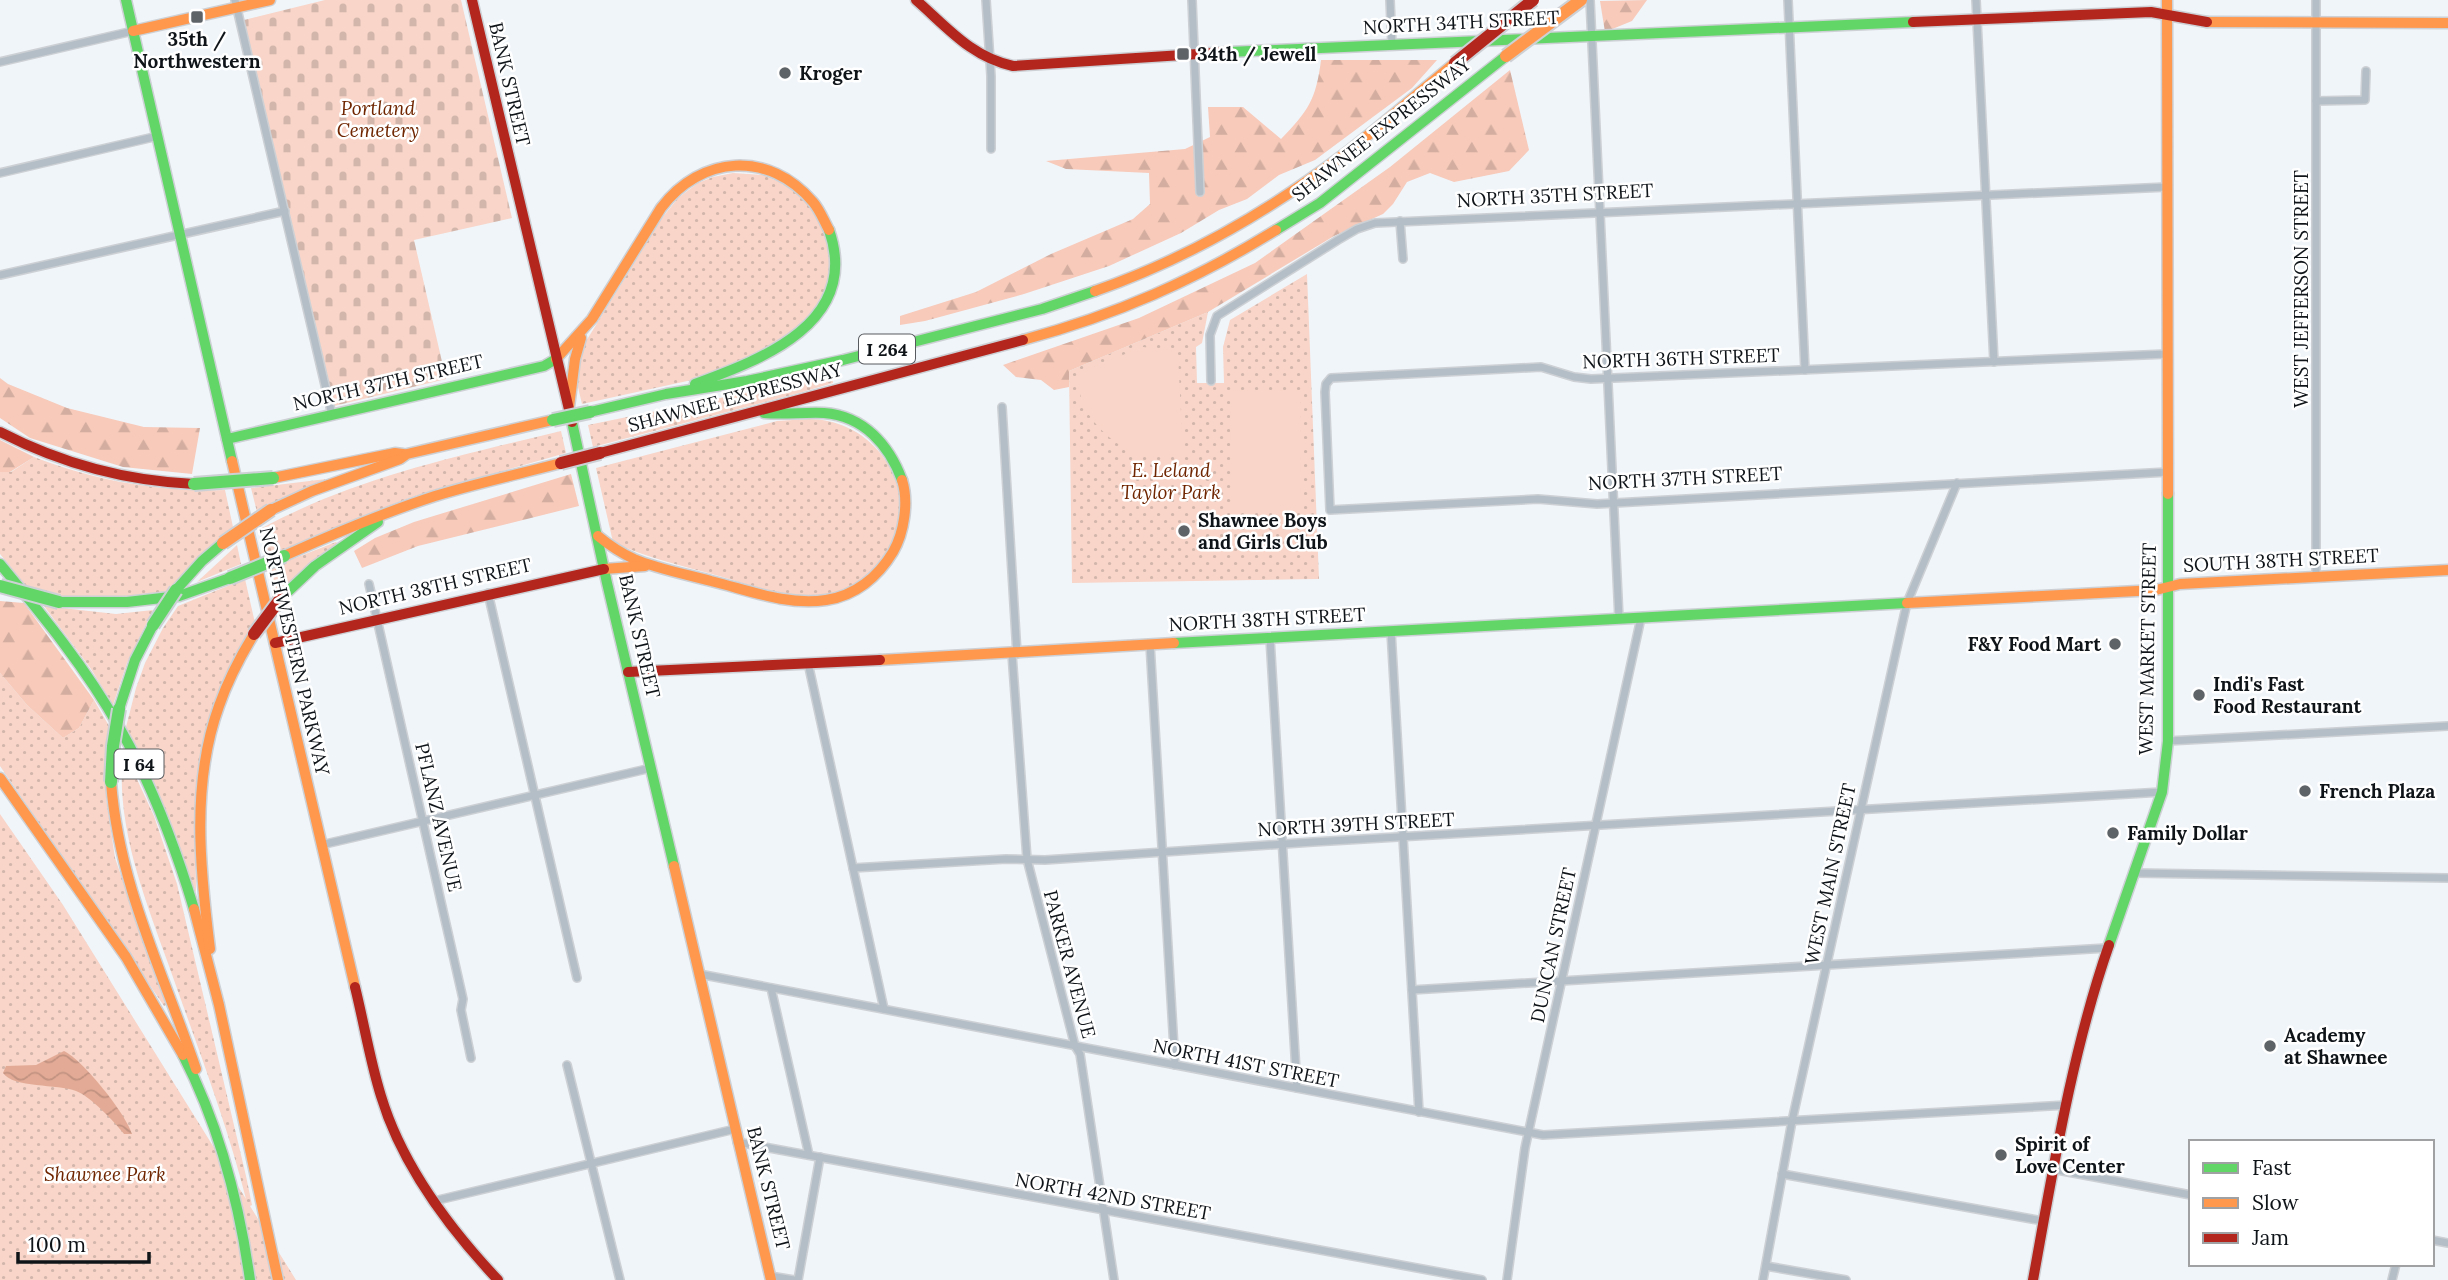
<svg xmlns="http://www.w3.org/2000/svg" width="2448" height="1280" font-family="Lora,serif">
	<style>
		.grass { fill: url(#grass-dots) }
		.forest { fill: url(#forest-firs) }
		.cemetery { fill: url(#cemetery-stones) }
		.pitch { fill: #f8d5c8 }
		.water { fill: url(#water-waves) }
		.lines { fill: none; stroke-linecap: round; stroke-linejoin: round }
		.street-casing { stroke: #cdd1d5; stroke-width: 10 }
		.fast-casing { stroke: #cdd1d5; stroke-width: 13 }
		.slow-casing { stroke: #cdd1d5; stroke-width: 13 }
		.jam-casing { stroke: #cdd1d5; stroke-width: 13 }
		.street { stroke: #b4bec6; stroke-width: 7 }
		.fast { stroke: #63d668; stroke-width: 10 }
		.slow { stroke: #ff974d; stroke-width: 10 }
		.jam { stroke: #b3261e; stroke-width: 10 }
		.fast-bridge-casing { stroke: #cdd1d5; stroke-width: 16; stroke-linecap: butt }
		.slow-bridge-casing { stroke: #cdd1d5; stroke-width: 16; stroke-linecap: butt }
		.jam-bridge-casing { stroke: #cdd1d5; stroke-width: 16; stroke-linecap: butt }
		.fast-bridge { stroke: #63d668; stroke-width: 12 }
		.slow-bridge { stroke: #ff974d; stroke-width: 12 }
		.jam-bridge { stroke: #b3261e; stroke-width: 12 }
		.poi-dot { fill: #5e6368; stroke: #fff; stroke-width: 2.5 }
		.labels { text-anchor: middle; dominant-baseline: central; stroke-width: 5; stroke-linejoin: round; paint-order: stroke }
		.shield { fill: #fff; stroke: #575a5e; stroke-width: 2 }
		.shield-label { font-size: 18px; font-weight: bold; fill: #0f1419 }
		.street-label { font-size: 19px; fill: #0f1419; stroke: #fff }
		.poi-label { font-size: 19px; font-weight: bold; fill: #0f1419; stroke: #fff; text-anchor: start }
		.park-label { font-size: 19px; font-style: italic; fill: #6f2600; stroke: #fff }
	</style>
	<defs>
		<pattern id="grass-dots" width="8" height="8" patternUnits="userSpaceOnUse" patternTransform="scale(1.75)"><rect width="8" height="8" fill="#f8d5c8"/><path d="M2 2h.1M6 6h.1" fill="none" stroke="#d3b6ab" stroke-width="1.8" stroke-linecap="round"/></pattern>
		<pattern id="forest-firs" width="22" height="20" patternUnits="userSpaceOnUse" patternTransform="scale(1.75)"><rect width="22" height="20" fill="#f7caba"/><path d="M5 1l3.5 6h-7zM16 11l3.5 6h-7z" fill="#d3ad9f"/></pattern>
		<pattern id="cemetery-stones" width="16" height="16" patternUnits="userSpaceOnUse" patternTransform="scale(1.75)"><rect width="16" height="16" fill="#f8d5c8"/><path d="M2 7V4a2 2 0 0 1 4 0v3zM10 15v-3a2 2 0 0 1 4 0v3z" fill="#d3b6ab"/></pattern>
		<pattern id="water-waves" width="16" height="10" patternUnits="userSpaceOnUse" patternTransform="scale(1.75)"><rect width="16" height="10" fill="#e3ab96"/><path d="M0 5q4-4 8 0t8 0" fill="none" stroke="#c29281"/></pattern>
	</defs>
	<rect width="100%" height="100%" fill="#f0f5fa"/>
	<g class="grass">
		<path d="M733,173l30,2 26,11 20,18 16,26 6,36 -3,17 -14,32 -44,36 -69,27 -119,26 -5,-21 6,-37 79,-128 16,-20 20,-15 15,-6z"/>
		<path d="M1307,274l12,305 -247,4 -3,-212 139,-59 -6,31 -6,4 1,36h27l-1,-36 7,-27z"/>
		<path d="M832,375l1,8 -34,10 -206,54 -5,-22z"/>
		<path d="M809,419c82,1 125,101 60,154 -6,6 -14,14 -21,17 -10,4 -31,9 -41,8 -30,-3 -60,-14 -88,-22 -36,-10 -72,-18 -106,-34l-17,-74 181,-47z"/>
		<path d="M561,431l5,22 -157,45 -127,52 -16,4 -6,-25c97,-52 195,-72 301,-98z"/>
		<path d="M34,457c62,24 125,35 191,33l8,37 -36,31 -31,35 -17,3 -87,1 -35,-10 -27,-33v-82h11z"/>
		<path d="M326,479l-69,33 -6,-24z"/>
		<path d="M336,542l1,1 -61,53 -6,-28z"/>
		<path d="M237,545l4,19 -44,18z"/>
		<path d="M245,579l10,44 -22,39 -38,160 1,71 -44,-116 -26,-50 10,-39 9,-25 18,-35 15,-22z"/>
		<path d="M44,606l72,8 37,-4 -26,53 -14,42 -22,-36z"/>
		<path d="M0,673l27,32 36,33 16,-10 15,-28 15,26 -3,72 9,60 51,147 -2,1 -164,-240z"/>
		<path d="M123,749l31,67 23,68 69,292 6,29 -2,1 46,74h-296v-466l63,91 183,294c-20,-79 -50,-156 -77,-233 -25,-71 -54,-140 -46,-217z"/>
	</g>
	<g class="forest">
		<path d="M1647,0l-15,21 -27,11 -5,-31z"/>
		<path d="M1321,60h116l-25,28 -97,72 -36,15 -32,24 -28,11 -38,23 -72,33 -85,28 -99,27 -25,4v-9l76,-24 75,-38 82,-35 17,-15 -1,-31 -83,-4 -20,-8 139,-12 25,-12 -2,-30h35l38,32c27,-28 35,-39 40,-79z"/>
		<path d="M1510,70l19,80 -20,21 -55,11 -24,-9 -23,9 -14,22 -10,10 -49,22 -126,76 -139,59v16l-15,3 -13,-10 -25,-3 -13,-12 136,-47 116,-55 135,-96z"/>
		<path d="M0,378l8,6 59,24 77,19 56,1 -8,46 -69,-7 -93,-29 -30,-20z"/>
		<path d="M0,440l34,17 -24,15h-10z"/>
		<path d="M571,474l8,32 -161,40 -56,22 -8,-17 21,-13 39,-16z"/>
		<path d="M0,601l24,2 70,97 -15,28 -16,10 -36,-33 -27,-32z"/>
	</g>
	<path class="cemetery" d="M325,0h136l51,218 -98,22 32,139 -112,27 -90,-386z"/>
	<g class="pitch">
		<path d="M1143,347l27,3 8,5 5,98c-14,2 -29,4 -43,1 -21,-5 -44,-26 -54,-44 -6,-12 -8,-24 -9,-37z"/>
		<path d="M1300,390l1,122h-70l-1,-121z"/>
		<path d="M1203,460l1,21 -51,2 -1,-20z"/>
	</g>
	<path class="water" d="M64,1051c19,9 62,63 68,83h-8c-9,-12 -34,-38 -48,-43 -18,-7 -63,-3 -73,-18l3,-7 30,-1z"/>
	<g class="lines">
		<g class="street-casing">
			<g id="street">
				<path d="M235,0l97,415"/>
				<path d="M986,0l5,76v73"/>
				<path d="M1192,0l8,192"/>
				<path d="M1390,0l2,45"/>
				<path d="M1590,0l29,619"/>
				<path d="M1788,0l17,370"/>
				<path d="M1976,0l18,362"/>
				<path d="M0,62l133,-31"/>
				<path d="M2316,101l49,-1 1,-29"/>
				<path d="M0,173l158,-37"/>
				<path d="M1400,221l3,38"/>
				<path d="M0,275l285,-64"/>
				<path d="M2167,354l-576,25 -17,-2 -33,-10 -210,11 -5,6 -1,8 5,118 208,-11 59,5 571,-32"/>
				<path d="M1211,381l-1,-46 7,-19 121,-76 19,-11 18,-6 792,-36"/>
				<path d="M1002,407l15,247"/>
				<path d="M2316,578v-578"/>
				<path d="M369,584l94,415 -2,11 10,48"/>
				<path d="M488,593l89,385"/>
				<path d="M1391,631l28,481"/>
				<path d="M1270,638l27,450"/>
				<path d="M1150,644l25,421"/>
				<path d="M1012,654l15,205 48,187 5,8 34,226"/>
				<path d="M808,663l76,346"/>
				<path d="M2168,741l280,-15"/>
				<path d="M321,845l330,-77"/>
				<path d="M853,868l153,-9 39,1 268,-18 849,-50"/>
				<path d="M2134,873l314,5"/>
				<path d="M699,974l844,161 524,-30"/>
				<path d="M771,988l38,167"/>
				<path d="M1412,990l695,-42"/>
				<path d="M567,1065l53,215"/>
				<path d="M737,1142l745,138"/>
				<path d="M2052,1169l139,26"/>
				<path d="M1782,1174l261,47"/>
				<path d="M434,1201l301,-72"/>
				<path d="M2432,1240l16,3"/>
				<path d="M1766,1266l80,14"/>
				<path d="M770,1276l24,4"/>
				<path d="M798,1280l22,-123"/>
				<path d="M1507,1280l18,-132 116,-530"/>
				<path d="M1763,1280l29,-159 109,-492 6,-26 50,-120"/>
				<path d="M2392,1280l4,-16"/>
			</g>
		</g>
		<g class="fast-casing">
			<g id="fast">
				<path d="M126,0l106,461"/>
				<path d="M1229,52l684,-30"/>
				<path d="M1276,230l44,-27 186,-147"/>
				<path d="M695,384c68,-25 166,-62 134,-154"/>
				<path d="M590,412l76,-18 81,-13 96,-21 199,-51 53,-18"/>
				<path d="M764,413c20,2 40,-1 60,0 40,3 65,32 78,67"/>
				<path d="M572,422l35,161 67,283"/>
				<path d="M227,439l317,-73 12,-7"/>
				<path d="M0,564c43,52 86,104 119,163 33,57 56,119 75,182"/>
				<path d="M176,590l26,-29 21,-18"/>
				<path d="M281,598l34,-32 63,-44"/>
				<path d="M59,602h68l52,-6 51,-18"/>
				<path d="M1174,643l733,-40"/>
				<path d="M119,709l16,-49 18,-35"/>
				<path d="M2109,945l53,-153 6,-51v-247"/>
				<path d="M183,1055c36,70 56,147 67,225"/>
			</g>
		</g>
		<g class="slow-casing">
			<g id="slow">
				<path d="M2167,0l1,494"/>
				<path d="M2207,22l241,1"/>
				<path d="M133,31l137,-31"/>
				<path d="M1095,291c89,-31 174,-80 248,-136 38,-29 75,-62 112,-92"/>
				<path d="M1023,340c93,-25 172,-60 253,-110"/>
				<path d="M556,359l36,-40 69,-111c40,-53 108,-58 152,-6 7,8 11,19 16,28"/>
				<path d="M569,407l6,-48 6,-21"/>
				<path d="M232,461l123,526"/>
				<path d="M273,478l122,-25 8,1"/>
				<path d="M271,510l41,-19 88,-32 7,-5 146,-34"/>
				<path d="M598,536c11,9 23,17 36,23 24,10 51,15 77,22 37,9 76,25 115,19 29,-4 52,-23 67,-48 11,-19 16,-50 9,-72"/>
				<path d="M284,556c49,-22 99,-43 151,-60 42,-13 84,-22 126,-33"/>
				<path d="M604,569l41,-3"/>
				<path d="M1907,603l249,-13 24,-6 268,-14"/>
				<path d="M880,660l294,-17"/>
				<path d="M0,778l126,179 57,98"/>
				<path d="M111,782c8,104 52,190 85,287"/>
				<path d="M674,866l97,414"/>
				<path d="M194,909l25,96 59,275"/>
				<path d="M210,949c-10,-80 -19,-166 9,-243 9,-26 21,-49 35,-72"/>
			</g>
		</g>
		<g class="jam-casing">
			<g id="jam">
				<path d="M472,0l100,422"/>
				<path d="M916,0c31,27 55,57 97,66l216,-14"/>
				<path d="M1913,22l238,-10 56,10"/>
				<path d="M0,432c62,32 125,49 194,52"/>
				<path d="M600,453l423,-113"/>
				<path d="M275,643l329,-74"/>
				<path d="M628,672l252,-12"/>
				<path d="M355,987c9,36 15,74 26,109 21,70 68,132 117,184"/>
				<path d="M2033,1280c20,-110 39,-229 76,-335"/>
			</g>
		</g>
		<use href="#street" class="street"/>
		<use href="#fast" class="fast"/>
		<use href="#slow" class="slow"/>
		<use href="#jam" class="jam"/>
		<g class="fast-bridge-casing">
			<g id="fast-bridge">
				<path d="M553,420l37,-8"/>
				<path d="M194,484l79,-6"/>
				<path d="M230,578l54,-22"/>
				<path d="M0,586l59,16"/>
				<path d="M153,625l23,-35"/>
				<path d="M111,782l2,-36 6,-37"/>
			</g>
		</g>
		<g class="slow-bridge-casing">
			<g id="slow-bridge">
				<path d="M1506,56l75,-56"/>
				<path d="M223,543l48,-33"/>
			</g>
		</g>
		<g class="jam-bridge-casing">
			<g id="jam-bridge">
				<path d="M1455,63l78,-63"/>
				<path d="M561,463l39,-10"/>
				<path d="M254,634l27,-36"/>
			</g>
		</g>
		<use href="#fast-bridge" class="fast-bridge"/>
		<use href="#slow-bridge" class="slow-bridge"/>
		<use href="#jam-bridge" class="jam-bridge"/>
	</g>
	<g class="poi-dot">
		<rect x="190" y="10" width="14" height="14" rx="3.5"/>
		<rect x="1176" y="47" width="14" height="14" rx="3.5"/>
		<circle cx="785" cy="73" r="7"/>
		<circle cx="1184" cy="531" r="7"/>
		<circle cx="2115" cy="644" r="7"/>
		<circle cx="2199" cy="695" r="7"/>
		<circle cx="2305" cy="791" r="7"/>
		<circle cx="2113" cy="833" r="7"/>
		<circle cx="2270" cy="1046" r="7"/>
		<circle cx="2001" cy="1155" r="7"/>
	</g>
	<g class="labels">
		<g class="shield">
			<rect x="859" y="334.5" width="56" height="29" rx="5"/>
			<rect x="114.5" y="749.5" width="49" height="29" rx="5"/>
		</g>
		<g class="shield-label">
			<text x="887" y="349">I 264</text>
			<text x="139" y="764">I 64</text>
		</g>
		<g class="street-label">
			<text transform="translate(1461 22) rotate(-3)">NORTH 34TH STREET</text>
			<text transform="translate(510 84) rotate(77)">BANK STREET</text>
			<text transform="translate(1381 129) rotate(-38)">SHAWNEE EXPRESSWAY</text>
			<text transform="translate(1555 195) rotate(-3)">NORTH 35TH STREET</text>
			<text transform="translate(2301 289) rotate(-90)">WEST JEFFERSON STREET</text>
			<text transform="translate(1681 358) rotate(-2)">NORTH 36TH STREET</text>
			<text transform="translate(388 382) rotate(-13)">NORTH 37TH STREET</text>
			<text transform="translate(735 397) rotate(-15)">SHAWNEE EXPRESSWAY</text>
			<text transform="translate(1685 478) rotate(-3)">NORTH 37TH STREET</text>
			<text transform="translate(2281 560) rotate(-3)">SOUTH 38TH STREET</text>
			<text transform="translate(435 586) rotate(-13)">NORTH 38TH STREET</text>
			<text transform="translate(1267 619) rotate(-3)">NORTH 38TH STREET</text>
			<text transform="translate(640 636) rotate(77)">BANK STREET</text>
			<text transform="translate(2147 649) rotate(-89)">WEST MARKET STREET</text>
			<text transform="translate(295 651) rotate(77)">NORTHWESTERN PARKWAY</text>
			<text transform="translate(439 817) rotate(77)">PFLANZ AVENUE</text>
			<text transform="translate(1356 824) rotate(-3)">NORTH 39TH STREET</text>
			<text transform="translate(1830 874) rotate(-78)">WEST MAIN STREET</text>
			<text transform="translate(1553 945) rotate(-78)">DUNCAN STREET</text>
			<text transform="translate(1070 964) rotate(75)">PARKER AVENUE</text>
			<text transform="translate(1246 1063) rotate(11)">NORTH 41ST STREET</text>
			<text transform="translate(769 1188) rotate(76)">BANK STREET</text>
			<text transform="translate(1113 1196) rotate(10)">NORTH 42ND STREET</text>
		</g>
		<g class="poi-label">
			<text x="197" y="39" text-anchor="middle">35th /<tspan x="197" dy="22">Northwestern</tspan></text>
			<text x="1197" y="54">34th / Jewell</text>
			<text x="799" y="73">Kroger</text>
			<text x="1198" y="520">Shawnee Boys<tspan x="1198" dy="22">and Girls Club</tspan></text>
			<text x="2101" y="644" text-anchor="end">F&amp;Y Food Mart</text>
			<text x="2213" y="684">Indi's Fast<tspan x="2213" dy="22">Food Restaurant</tspan></text>
			<text x="2319" y="791">French Plaza</text>
			<text x="2127" y="833">Family Dollar</text>
			<text x="2284" y="1035">Academy<tspan x="2284" dy="22">at Shawnee</tspan></text>
			<text x="2015" y="1144">Spirit of<tspan x="2015" dy="22">Love Center</tspan></text>
		</g>
		<g class="park-label">
			<text x="378" y="108">Portland<tspan x="378" dy="22">Cemetery</tspan></text>
			<text x="1171" y="470">E. Leland<tspan x="1171" dy="22">Taylor Park</tspan></text>
			<text x="105" y="1174">Shawnee Park</text>
		</g>
	</g>
	<rect x="2189" y="1140" width="245" height="126" fill="#ffffff" stroke="#9fa1a3" stroke-width="2"/>
	<rect x="2203" y="1163" width="35" height="10" fill="#63d668" stroke="#9fa1a3" stroke-width="2"/>
	<text x="2252" y="1175" font-size="21" fill="#0f1419">Fast</text>
	<rect x="2203" y="1198" width="35" height="10" fill="#ff974d" stroke="#9fa1a3" stroke-width="2"/>
	<text x="2252" y="1210" font-size="21" fill="#0f1419">Slow</text>
	<rect x="2203" y="1233" width="35" height="10" fill="#b3261e" stroke="#9fa1a3" stroke-width="2"/>
	<text x="2252" y="1245" font-size="21" fill="#0f1419">Jam</text>
	<path d="M18 1252v10h131v-10" fill="none" stroke="#0f1419" stroke-width="3.5"/>
	<text x="28" y="1252" font-size="21" fill="#0f1419" stroke="#ffffff" stroke-width="5" paint-order="stroke">100 m</text>
</svg>
